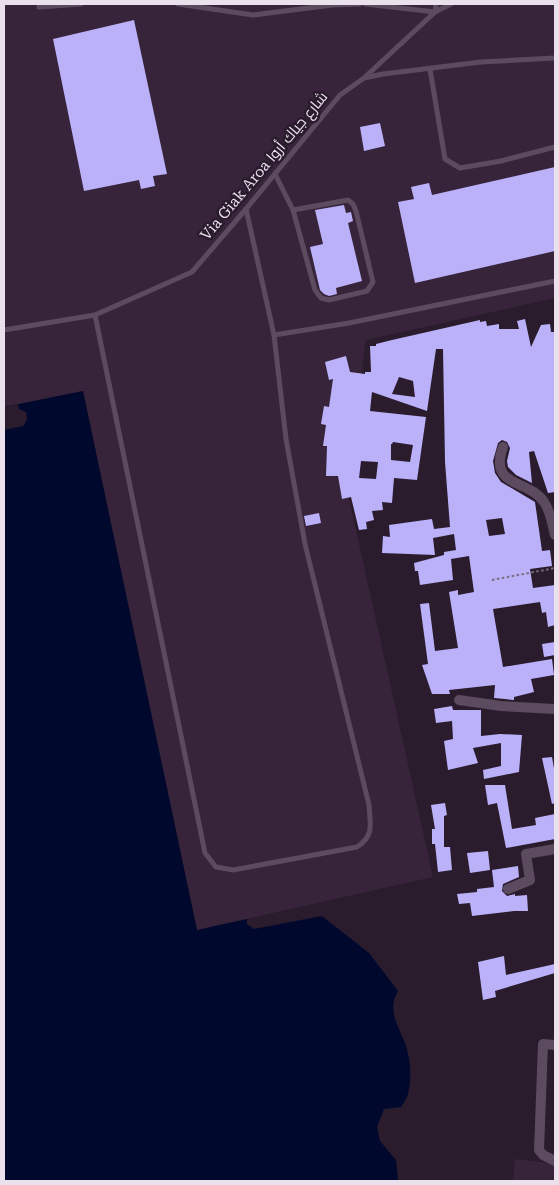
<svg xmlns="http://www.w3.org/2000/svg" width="559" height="1185" font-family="'Roboto Serif',Cairo,serif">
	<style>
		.built { fill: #37243b }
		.water { fill: #00092d }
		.pier { fill: #2a1b2d }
		.building { fill: #bab1f9; fill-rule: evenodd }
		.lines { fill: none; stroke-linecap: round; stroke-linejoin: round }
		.path { stroke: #7a6d7d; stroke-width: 2; stroke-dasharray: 2.5 2.5; stroke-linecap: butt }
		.service { stroke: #5c4b5f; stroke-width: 5 }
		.minor { stroke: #5c4b5f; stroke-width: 10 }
		.labels { text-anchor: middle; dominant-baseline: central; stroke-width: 5; stroke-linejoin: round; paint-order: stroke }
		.street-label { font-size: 15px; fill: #ebe1ed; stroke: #2a1b2d }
	</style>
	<rect width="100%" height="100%" fill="#2a1b2d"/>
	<g class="built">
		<path d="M4,4h551v294l-189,42 -14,97 -8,39 89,401 -236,53 -114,-539 -79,16z"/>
		<path d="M515,1159l40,5v17h-42z"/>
	</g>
	<path class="water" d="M83,391l114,539 50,-11v5l7,5 68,-13 47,37 29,38c-12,20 2,37 8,55 5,15 6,37 1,51 -1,3 -4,7 -6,10l-17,2 -7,18 3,14 16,19 2,21h-394v-774z"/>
	<path class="pier" d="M18,404l1,5 7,3 1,8 -4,6 -19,4v-23z"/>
	<g class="building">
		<path d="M134,20l33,154 -14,2 2,10 -14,3 -2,-9 -55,11 -31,-152z"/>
		<path d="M380,123l5,23 -21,5 -4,-24z"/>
		<path d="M555,167v84l-140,32 -17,-81 16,-3 -3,-12 18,-4 3,12z"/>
		<path d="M344,205l2,8 5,-1 2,9 -5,2 14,58 -26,7 1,6 -8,2 -5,-2 -4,-4 -10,-43 13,-3 -8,-34z"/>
		<path d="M525,319l6,28 10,-22 9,-1 1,8h4v160l-7,1 -14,-42 -5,1 3,31 -16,-8 -8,-8 -1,-6 3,-13 -3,-6 -5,-2 -4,3 -5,18 2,12 6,9 34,20 7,49 8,-1 2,16 -22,3 3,19 22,-3v40l-7,2 -2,-15 -4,1 -2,-11 -47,7 10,58 49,-8 2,16 -23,4 3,13 -20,5v3l-20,-2 1,-13 -46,5 1,4h-18l-10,-29 6,-1 -8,-60 9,-1 6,48 23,-3 -9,-56 9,-2v5l16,-3 -5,-36 -18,3 2,21 -33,5 -2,-14h-3l-1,-8 30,-8v-3l12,-2 -2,-16 -21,4 2,17 -53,-2 1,-17 7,1 -1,-12 43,-6 2,10 16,-2 -5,-65 -2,-113h-7l-9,62 -55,-19 -2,19 56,6 -9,63 -23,-2 -2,25 -10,-1 1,8 -11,1 2,9 -8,2 1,7 -8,1 -8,-33 -9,2 -4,-23h-12l1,-30h-4l3,-21 -5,-1 3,-18 5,1 4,-28 -4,1 -4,-18 21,-6 4,16 15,2v-2h6l-1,-26h6v-2l16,-4 88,-20v2l6,-1 1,5 12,-2v5h20l-2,-8zM399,377l14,4 2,16 -23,-3zM393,442l20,3 -3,17 -19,-2v-16h1zM361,461l17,1 -2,17 -17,-1zM502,518l3,16 -16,2 -3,-16z"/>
		<path d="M319,513l2,10 -15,3 -2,-10z"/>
		<path d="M555,642v13l-11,2 -2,-13z"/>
		<path d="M452,706l1,4h28v26l19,-2 22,1 -3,37 -35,7 -1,-9 18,-4v-23l-28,5 5,15 -30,7 -4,-29 9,-2 -1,-18 -16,2 -2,-14z"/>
		<path d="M552,757l3,17v29l-3,1 -10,-46z"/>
		<path d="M485,785h20l7,44 24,-4 -1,-7 20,-4v25l-49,9 -9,-45 -9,2z"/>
		<path d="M445,803l2,12 -3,1v31h6l2,23 -14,2 -3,-28h-3v-15h3l-4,-24z"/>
		<path d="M488,851l2,19 -20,3 -3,-20z"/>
		<path d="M518,866l1,11 -16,7 -1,7 5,5 8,-2v2l12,-1 1,16h-14l-42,5 -2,-13 -11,1 -2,-10 20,-2v-3l17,-2 -2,-17z"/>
		<path d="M504,956l2,19 49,-11v9l-60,18 1,6 -13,3 -5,-38z"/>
	</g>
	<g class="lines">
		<path class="path" d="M492,580l63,-12"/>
		<g class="service">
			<path d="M178,4l75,11 79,-10 28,-1"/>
			<path d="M365,4l70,8 1,-8"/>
			<path d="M39,7l42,-3"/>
			<path d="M430,69l15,90 15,9 41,-7 54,-14"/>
			<path d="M364,78l71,-66 16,-8"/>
			<path d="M275,174l18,36 22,80 6,8 8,2 38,-9 6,-9 -17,-71 -3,-7 -5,-4 -55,10"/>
			<path d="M246,209l28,126 75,-12 206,-42"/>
			<path d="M95,315l110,538 11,14 17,3 124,-23c18,-12 13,-23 12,-42l-64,-261 -19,-105 -12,-104"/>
			<path d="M4,330l91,-15 97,-43 54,-63 94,-114 24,-17 19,-4 98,-12 74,-4"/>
		</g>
		<g class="minor">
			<path d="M503,447c-15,41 26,32 41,55 7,10 8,22 11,33"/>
			<path d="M459,700l42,6 54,3"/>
			<path d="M508,889l22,-9 -4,-26 29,-5"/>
			<path d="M555,1045l-12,-1 -4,106 4,5 12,6"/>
		</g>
	</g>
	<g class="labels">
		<g class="street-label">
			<text transform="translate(264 166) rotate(-50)">Via Giak Aroa شارع جياك أروا</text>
		</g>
	</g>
	<rect width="559" height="1185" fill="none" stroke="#ebe1ed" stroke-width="10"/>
</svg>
